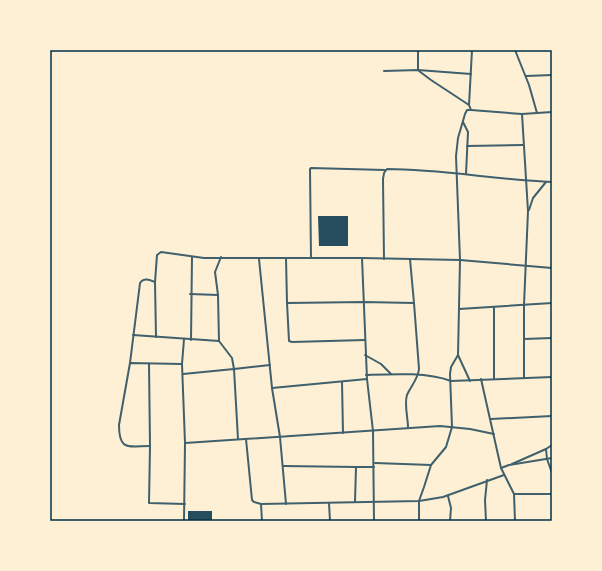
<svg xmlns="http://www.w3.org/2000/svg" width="602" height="571" font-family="Commissioner,sans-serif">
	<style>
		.building { fill: #264d5e }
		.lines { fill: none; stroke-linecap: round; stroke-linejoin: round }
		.minor { stroke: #3f606c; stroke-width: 2 }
		.neatline { fill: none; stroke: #003049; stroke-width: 1.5 }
	</style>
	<rect width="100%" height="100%" fill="#fdf0d5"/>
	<g class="building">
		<path d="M318,216h30v30h-29z"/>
		<rect x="188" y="511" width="24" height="10"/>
	</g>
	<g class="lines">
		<g class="minor">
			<path d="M515,50l14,35 8,28"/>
			<path d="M418,70v-20"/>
			<path d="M384,71l34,-1 53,4"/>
			<path d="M419,71l12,9 38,25"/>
			<path d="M526,76l26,-1"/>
			<path d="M471,110l-2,-5 3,-55"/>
			<path d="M522,114l6,97 -4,94v73"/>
			<path d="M463,122l5,10 -2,42"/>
			<path d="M467,146l56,-1"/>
			<path d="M529,210l4,-12 13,-16"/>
			<path d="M286,258l1,45 2,38 3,1 73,-2"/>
			<path d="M311,258l-1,-89 1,-1 74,2"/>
			<path d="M362,258l5,121 6,52 1,90"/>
			<path d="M259,259l13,129 8,49 6,67"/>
			<path d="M384,259l-1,-80 1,-6 3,-4c55,0 110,11 165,13"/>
			<path d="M155,282l2,-27 4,-3 43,6h158l98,2 92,8"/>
			<path d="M190,294l28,1 1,46"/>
			<path d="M218,295l-3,-23 6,-15"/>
			<path d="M287,303l77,-1 50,1 -4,-44"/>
			<path d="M494,307v72"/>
			<path d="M459,309l93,-6"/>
			<path d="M133,335l86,6 13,17 2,11 36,-4"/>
			<path d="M524,339l28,-1"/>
			<path d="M191,340l1,-83"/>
			<path d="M365,355l16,9 10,10"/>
			<path d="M458,355l12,26"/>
			<path d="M130,363l10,-80c4,-6 10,-3 15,-1l1,55"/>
			<path d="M149,364l1,82 -1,57 36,1"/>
			<path d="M182,364l3,79 -1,78"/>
			<path d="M183,374l51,-5 4,70"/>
			<path d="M366,375c27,-1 60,-3 85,6l101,-4"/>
			<path d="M481,379l20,89 13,26 1,27"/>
			<path d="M342,382l1,51"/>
			<path d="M272,388l95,-9"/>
			<path d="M491,419l61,-3"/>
			<path d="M408,427c0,-9 -4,-23 -1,-32 4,-9 11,-16 12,-26l-5,-66"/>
			<path d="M246,439l6,61 2,2 7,2 158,-3 24,-4 61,-22"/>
			<path d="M185,443l255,-17 30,3 24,5"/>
			<path d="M150,446c-21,0 -31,6 -31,-21l11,-62 52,1 2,-25"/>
			<path d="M546,449l1,10 5,14"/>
			<path d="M375,463l56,2"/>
			<path d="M512,464l34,-15 6,-4"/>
			<path d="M283,466l73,1 -1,35"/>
			<path d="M356,467h18"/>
			<path d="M501,468l8,-3 43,-7"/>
			<path d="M514,494h38"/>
			<path d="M448,496l3,12 -1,13"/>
			<path d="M329,503l1,18"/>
			<path d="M261,504l1,17"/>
			<path d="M419,521v-20l5,-14 7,-22 15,-18 6,-20 -2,-53 1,-7 7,-12 2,-95 -4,-104 2,-18 7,-24 2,-4h4l51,4 30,-2"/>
			<path d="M486,521l-1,-21 2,-20"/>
		</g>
	</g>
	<rect width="602" height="571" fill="none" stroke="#fdf0d5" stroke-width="102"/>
	<rect x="51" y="51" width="500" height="469" class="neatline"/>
</svg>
